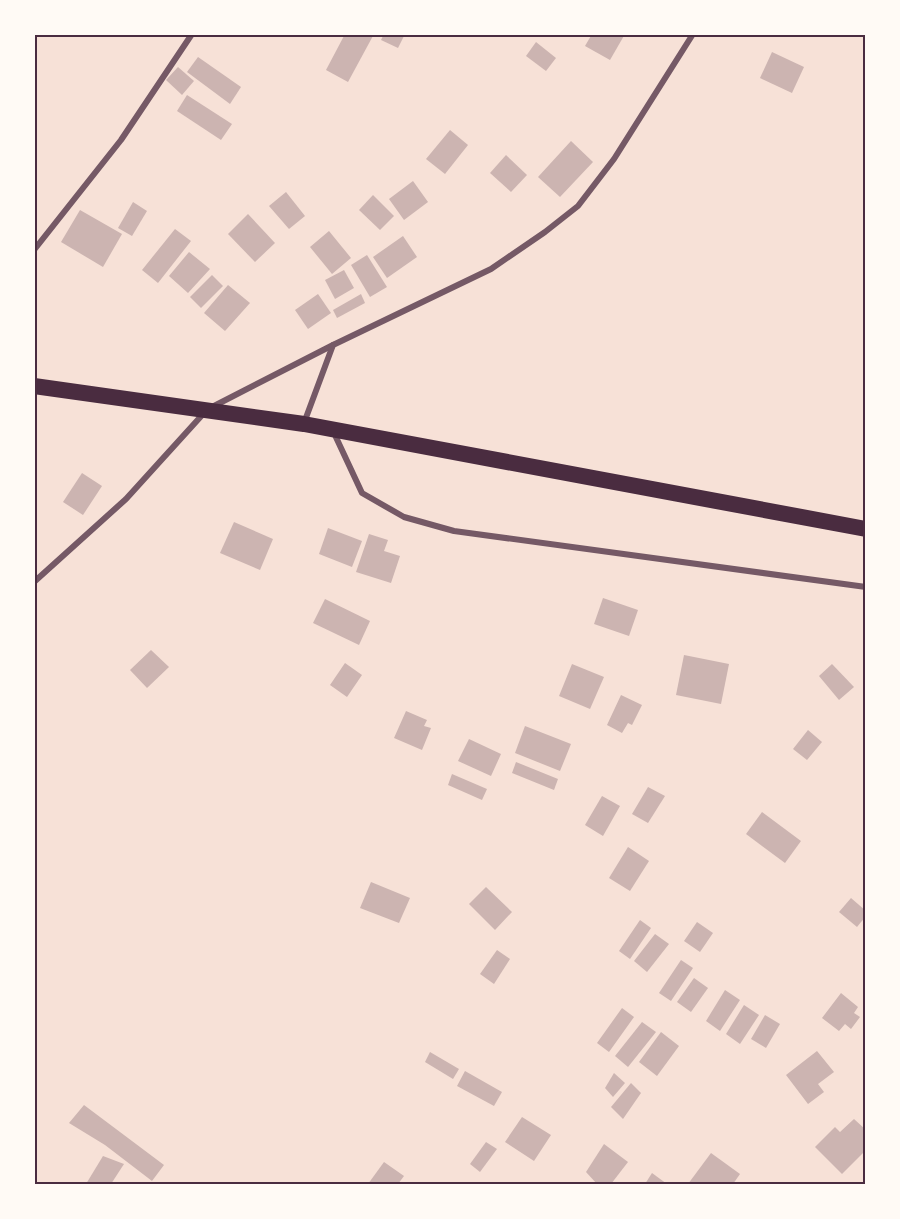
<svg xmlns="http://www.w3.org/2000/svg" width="900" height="1219" font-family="Commissioner,sans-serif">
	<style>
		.building { fill: #ccb4b1 }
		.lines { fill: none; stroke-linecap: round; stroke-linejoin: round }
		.minor { stroke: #755966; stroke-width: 6 }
		.trunk { stroke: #4a2c40; stroke-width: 16 }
		.neatline { fill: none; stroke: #4a2c40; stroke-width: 2 }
	</style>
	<rect width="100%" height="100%" fill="#f7e1d7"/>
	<g class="building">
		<path d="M345,34h29l-26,48 -22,-12z"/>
		<path d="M384,34h21l-7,14 -17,-8z"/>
		<path d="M592,34h33l-15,26 -25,-14z"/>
		<path d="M536,42l20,16 -10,13 -20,-15z"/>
		<path d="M772,52l32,15 -12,26 -32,-15z"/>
		<path d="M198,57l43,30 -11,17 -43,-32z"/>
		<path d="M178,67l16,14 -12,14 -16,-15z"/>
		<path d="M187,95l45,29 -11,16 -44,-29z"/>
		<path d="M450,130l18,15 -23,29 -19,-15z"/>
		<path d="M571,141l22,21 -33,35 -22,-20z"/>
		<path d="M506,155l21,20 -16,17 -21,-19z"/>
		<path d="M413,181l15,21 -24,18 -15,-21z"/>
		<path d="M286,192l19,24 -16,13 -20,-23z"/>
		<path d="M373,195l21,21 -14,14 -21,-20z"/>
		<path d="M133,202l14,9 -15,25 -14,-8z"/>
		<path d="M80,210l42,24 -19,33 -42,-25z"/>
		<path d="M248,214l27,29 -20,19 -27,-28z"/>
		<path d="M175,229l16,12 -33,42 -16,-13z"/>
		<path d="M329,231l22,27 -19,16 -22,-27z"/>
		<path d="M403,236l14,21 -30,21 -14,-21z"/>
		<path d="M189,252l21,17 -22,24 -19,-17z"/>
		<path d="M367,255l20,32 -17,10 -19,-32z"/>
		<path d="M344,270l10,18 -19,11 -10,-19z"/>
		<path d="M212,275l11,11 -22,22 -11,-11z"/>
		<path d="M228,285l22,18 -25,28 -21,-18z"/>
		<path d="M318,294l13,19 -23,16 -13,-19z"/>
		<path d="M361,294l4,9 -28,15 -4,-8z"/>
		<path d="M82,473l20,13 -19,29 -20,-13z"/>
		<path d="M234,522l39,17 -13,31 -40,-17z"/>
		<path d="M328,528l34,13 -10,26 -33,-13z"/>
		<path d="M369,534l19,6 -4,11 16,5 -9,27 -35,-11z"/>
		<path d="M603,598l35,12 -9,26 -35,-12z"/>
		<path d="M325,599l45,22 -11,24 -46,-22z"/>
		<path d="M151,650l18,17 -22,21 -17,-18z"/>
		<path d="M684,655l45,9 -8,40 -45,-9z"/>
		<path d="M345,663l17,12 -15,22 -17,-12z"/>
		<path d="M572,664l32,13 -14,32 -31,-13z"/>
		<path d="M832,664l22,23 -15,13 -20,-24z"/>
		<path d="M621,695l21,10 -10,20 -4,-2 -6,10 -15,-8z"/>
		<path d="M406,711l21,9 -3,6 7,2 -9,22 -28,-12z"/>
		<path d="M525,726l46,18 -11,27 -45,-18z"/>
		<path d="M808,730l14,12 -15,18 -14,-11z"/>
		<path d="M469,739l32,15 -10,22 -33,-15z"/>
		<path d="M516,762l42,17 -4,11 -42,-17z"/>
		<path d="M452,774l35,15 -5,11 -34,-15z"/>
		<path d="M648,787l17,9 -17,27 -16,-9z"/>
		<path d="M602,796l18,10 -17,30 -18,-11z"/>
		<path d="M762,812l39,29 -16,22 -39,-29z"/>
		<path d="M628,847l21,14 -19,30 -21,-13z"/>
		<path d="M371,882l39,16 -11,25 -39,-15z"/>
		<path d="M486,887l26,25 -17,18 -26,-26z"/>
		<path d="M851,898l15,13v5l-9,11 -18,-15z"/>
		<path d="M640,920l11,8 -21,31 -11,-8z"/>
		<path d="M697,922l16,11 -13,19 -16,-11z"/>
		<path d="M655,934l14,10 -22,28 -13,-11z"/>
		<path d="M497,950l13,9 -16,25 -14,-10z"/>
		<path d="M681,960l12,8 -22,33 -12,-8z"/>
		<path d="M694,978l14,10 -17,24 -14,-10z"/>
		<path d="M725,990l15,10 -20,31 -14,-10z"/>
		<path d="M841,993l17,14 -4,6 6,4 -9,12 -6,-5 -6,7 -17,-13z"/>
		<path d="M744,1005l15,10 -19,29 -14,-10z"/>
		<path d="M622,1008l12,9 -25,35 -12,-9z"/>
		<path d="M765,1015l15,9 -14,24 -15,-9z"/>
		<path d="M642,1022l14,10 -28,35 -13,-11z"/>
		<path d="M661,1032l18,14 -22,30 -18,-14z"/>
		<path d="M817,1051l17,21 -16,12 6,8 -16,12 -22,-29z"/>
		<path d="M430,1052l29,17 -6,10 -28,-17z"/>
		<path d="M465,1071l37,21 -8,14 -37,-20z"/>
		<path d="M614,1073l11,10 -12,14 -8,-9z"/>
		<path d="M631,1083l10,10 -18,26 -12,-12z"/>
		<path d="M84,1105l80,60 -12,16 -47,-36 -36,-22z"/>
		<path d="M522,1117l29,18 -17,26 -29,-19z"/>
		<path d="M854,1119l12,11v20l-24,24 -27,-27 20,-20 5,5z"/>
		<path d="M486,1142l11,7 -17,23 -10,-8z"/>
		<path d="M604,1144l24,18 -17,22h-14l-11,-12z"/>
		<path d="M711,1153l29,21 -7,10h-45z"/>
		<path d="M103,1156l21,8 -13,20h-25z"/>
		<path d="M384,1162l20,14 -6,8h-30z"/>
		<path d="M652,1173l15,11h-22z"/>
	</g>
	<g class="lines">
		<g class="minor">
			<path d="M34,250l87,-110 71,-106"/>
			<path d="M212,407l121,-62"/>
			<path d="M304,423l29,-78 158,-76 54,-37 33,-26 36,-47 79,-125"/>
			<path d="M334,433l28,60 42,24 50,14 412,56"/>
			<path d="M34,582l92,-83 78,-86"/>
		</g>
		<path class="trunk" d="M34,386l270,38 562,105"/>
	</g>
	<rect width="900" height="1219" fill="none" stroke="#fffaf5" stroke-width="72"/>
	<rect x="36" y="36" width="828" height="1147" class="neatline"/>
</svg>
